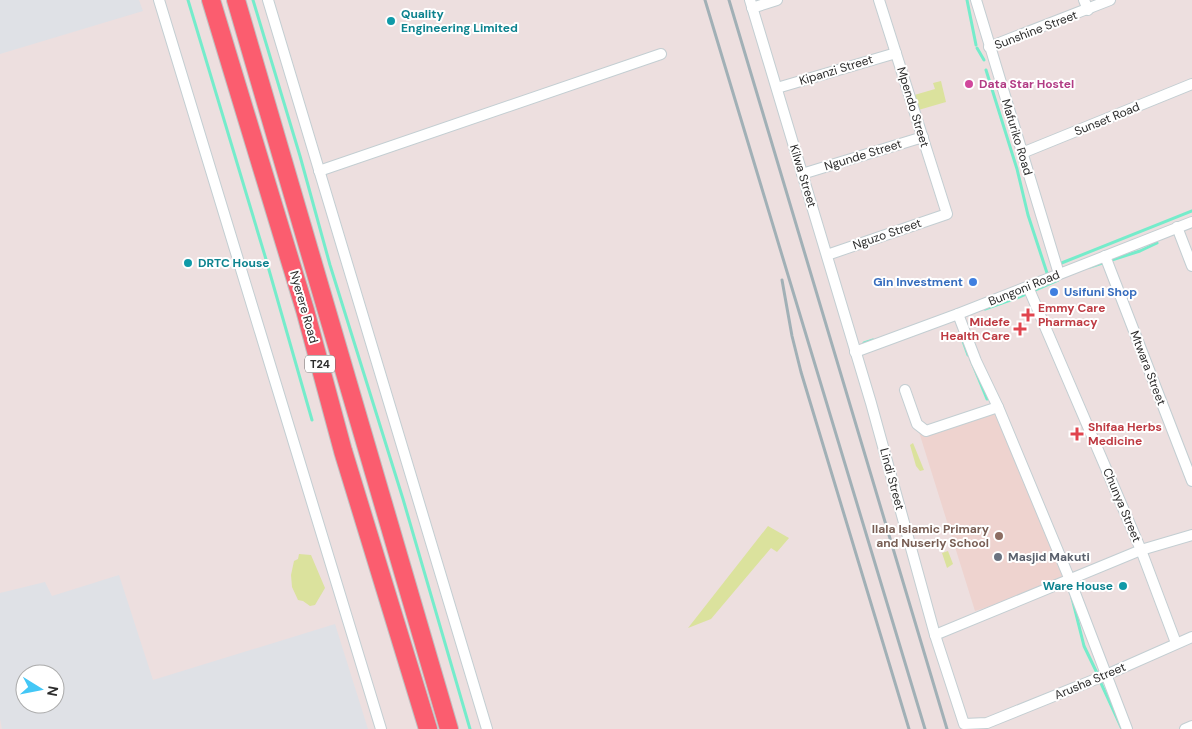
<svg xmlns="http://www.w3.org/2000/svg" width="1192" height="729" font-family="'DM Sans',sans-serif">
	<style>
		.industrial { fill: #dfe1e6; fill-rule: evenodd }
		.education { fill: #eed3cf }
		.green { fill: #dbe29d }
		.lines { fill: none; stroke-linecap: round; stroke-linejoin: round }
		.stream { stroke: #75eccb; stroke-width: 3 }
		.street-casing { stroke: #c3ced2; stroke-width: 12 }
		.highway-casing { stroke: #c0c0c0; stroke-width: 20 }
		.street { stroke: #fff; stroke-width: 10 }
		.highway { stroke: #fb5d6f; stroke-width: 18 }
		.rail { stroke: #a1b0b6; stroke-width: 3 }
		.culture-dot { fill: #0f9aa8; stroke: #fff; stroke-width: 2 }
		.hotel-dot { fill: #d1479c; stroke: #fff; stroke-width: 2 }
		.shop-dot { fill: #3f7fe0; stroke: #fff; stroke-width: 2 }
		.health-dot { fill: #e0444e; stroke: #fff; stroke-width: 2 }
		.education-dot { fill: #8d6e63; stroke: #fff; stroke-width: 2 }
		.worship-dot { fill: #6b7280; stroke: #fff; stroke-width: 2 }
		.labels { text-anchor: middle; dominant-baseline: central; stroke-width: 4; stroke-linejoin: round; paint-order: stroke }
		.shield { fill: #fff; stroke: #6b6b6b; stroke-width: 1 }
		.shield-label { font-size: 11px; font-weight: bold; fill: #2c2c2c }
		.culture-label { font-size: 12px; font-weight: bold; fill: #0d838f; stroke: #fff; text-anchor: start }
		.street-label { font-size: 12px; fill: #2c2c2c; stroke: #fff }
		.hotel-label { font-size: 12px; font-weight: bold; fill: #b23c85; stroke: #fff; text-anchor: start }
		.shop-label { font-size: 12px; font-weight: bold; fill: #366cbe; stroke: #fff; text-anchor: end }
		.health-label { font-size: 12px; font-weight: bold; fill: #be3a42; stroke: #fff; text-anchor: start }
		.education-label { font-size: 12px; font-weight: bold; fill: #785e54; stroke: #fff; text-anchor: end }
		.worship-label { font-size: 12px; font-weight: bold; fill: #5b616d; stroke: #fff; text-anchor: start }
	</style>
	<rect width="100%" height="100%" fill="#eddfdf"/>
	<g class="industrial">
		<path d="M0,0h139l4,11 -143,43z"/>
		<path d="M119,575l34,105 182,-56 33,105h-366l-2,-10v-126l45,-11 7,14zM25,674h30v30h-30z"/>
	</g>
	<path class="education" d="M997,412l69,170 -91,29 -56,-179z"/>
	<g class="green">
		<path d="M941,81l5,21 -31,9 -4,-15 24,-7 -2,-6z"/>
		<path d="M913,443l11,27 -4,1 -4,-5 -6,-21z"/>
		<path d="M768,526l21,12 -12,14 -6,-4 -60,71 -23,9z"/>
		<path d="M948,551l5,13 -6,4 -5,-15z"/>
		<path d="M299,554l12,1 14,33 -10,17 -5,1 -7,-5 -5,-1 -6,-13 -1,-12 3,-14 4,-2z"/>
	</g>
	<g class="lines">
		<g class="stream">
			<path d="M188,0l77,256 47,164"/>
			<path d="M253,0l47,156 30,109 73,234 67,230"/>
			<path d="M967,0l9,45"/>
			<path d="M977,48l7,12"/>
			<path d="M986,70l31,99 11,46 20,61"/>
			<path d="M1059,264l133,-53"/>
			<path d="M1090,267l50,-16 17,-8"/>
			<path d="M985,309l34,-12 39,-17"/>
			<path d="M963,341l5,14"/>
			<path d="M864,343l9,-3"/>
			<path d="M971,360l16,39"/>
			<path d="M1072,598l12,48 13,27h3"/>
			<path d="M1100,681l22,48"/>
		</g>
		<g class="street-casing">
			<g id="street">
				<path d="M159,0l222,729"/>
				<path d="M268,0l219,729"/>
				<path d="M750,0l121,403 64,232 29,89 23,-1 119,-48 86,-38"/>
				<path d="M976,0l83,274"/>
				<path d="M1084,0l4,10"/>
				<path d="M752,8l25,-8"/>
				<path d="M989,47l121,-47"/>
				<path d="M777,88l119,-35"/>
				<path d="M1022,153l170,-69"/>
				<path d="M319,171l342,-117"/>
				<path d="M802,174l121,-37"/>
				<path d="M1177,227l15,39"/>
				<path d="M827,255l120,-41 -68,-214"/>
				<path d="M1105,256l87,225"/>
				<path d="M1028,287l113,263 35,93"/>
				<path d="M958,314l18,47 22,46 72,173 57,149"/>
				<path d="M855,352l103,-38 234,-92"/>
				<path d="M905,390l12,34 9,7 72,-24"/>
				<path d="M935,635l206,-85 51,-15"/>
				<path d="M1185,729l7,-3"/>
			</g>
		</g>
		<g class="highway-casing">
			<g id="highway">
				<path d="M211,0l94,310 38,141 85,278"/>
				<path d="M236,0l213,729"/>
			</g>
		</g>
		<use href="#street" class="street"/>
		<use href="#highway" class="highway"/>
		<g class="rail">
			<path d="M705,0l220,729"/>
			<path d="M729,0l218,729"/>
			<path d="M782,280l10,56 9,36 108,357"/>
		</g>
	</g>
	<g class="culture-dot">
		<circle cx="391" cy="21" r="5"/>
		<circle cx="188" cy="263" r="5"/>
		<circle cx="1123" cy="586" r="5"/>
	</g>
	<circle class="hotel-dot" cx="969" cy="84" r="5"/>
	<g class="shop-dot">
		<circle cx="973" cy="282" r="5"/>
		<circle cx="1054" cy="292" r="5"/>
	</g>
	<g class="health-dot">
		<path d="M1025.5 307.5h5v5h5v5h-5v5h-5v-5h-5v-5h5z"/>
		<path d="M1017.5 321.5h5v5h5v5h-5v5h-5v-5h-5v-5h5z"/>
		<path d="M1074.5 426.5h5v5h5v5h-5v5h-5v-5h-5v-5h5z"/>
	</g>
	<circle class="education-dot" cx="999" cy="536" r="5"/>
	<circle class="worship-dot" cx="998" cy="557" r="5"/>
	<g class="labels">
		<rect class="shield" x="305" y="355.5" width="30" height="17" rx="4"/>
		<g class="shield-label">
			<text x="320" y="364">T24</text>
		</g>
		<g class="culture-label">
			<text x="401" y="14">Quality<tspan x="401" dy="14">Engineering Limited</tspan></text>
			<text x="198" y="263">DRTC House</text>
			<text x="1113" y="586" text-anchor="end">Ware House</text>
		</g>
		<g class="street-label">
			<text transform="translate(1036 30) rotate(-21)">Sunshine Street</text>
			<text transform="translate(836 70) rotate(-17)">Kipanzi Street</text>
			<text transform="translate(913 107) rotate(73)">Mpendo Street</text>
			<text transform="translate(1107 119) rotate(-22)">Sunset Road</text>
			<text transform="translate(1017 137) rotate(73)">Mafuriko Road</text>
			<text transform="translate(863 155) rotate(-17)">Ngunde Street</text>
			<text transform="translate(803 176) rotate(73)">Kilwa Street</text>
			<text transform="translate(887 234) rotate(-19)">Nguzo Street</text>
			<text transform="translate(1024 288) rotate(-22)">Bungoni Road</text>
			<text transform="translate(304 307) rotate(74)">Nyerere Road</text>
			<text transform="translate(1148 368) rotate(69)">Mtwara Street</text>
			<text transform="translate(892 479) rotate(75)">Lindi Street</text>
			<text transform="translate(1122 505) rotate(67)">Chunya Street</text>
			<text transform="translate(1090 681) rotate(-23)">Arusha Street</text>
		</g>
		<g class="hotel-label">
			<text x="979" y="84">Data Star Hostel</text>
		</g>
		<g class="shop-label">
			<text x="963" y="282">Gin Investment</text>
			<text x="1064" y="292" text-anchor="start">Usifuni Shop</text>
		</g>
		<g class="health-label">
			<text x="1038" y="308">Emmy Care<tspan x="1038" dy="14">Pharmacy</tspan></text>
			<text x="1010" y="322" text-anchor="end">Midefe<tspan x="1010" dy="14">Health Care</tspan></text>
			<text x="1088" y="427">Shifaa Herbs<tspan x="1088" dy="14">Medicine</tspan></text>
		</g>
		<g class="education-label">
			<text x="989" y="529">Ilala Islamic Primary<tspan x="989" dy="14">and Nuserly School</tspan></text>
		</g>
		<g class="worship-label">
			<text x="1008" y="557">Masjid Makuti</text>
		</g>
	</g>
	<g transform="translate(40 689) rotate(100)"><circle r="24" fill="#ffffff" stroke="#ababab"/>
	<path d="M0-4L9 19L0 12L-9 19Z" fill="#43c7f6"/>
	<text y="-8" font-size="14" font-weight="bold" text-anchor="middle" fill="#2c2c2c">N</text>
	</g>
</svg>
